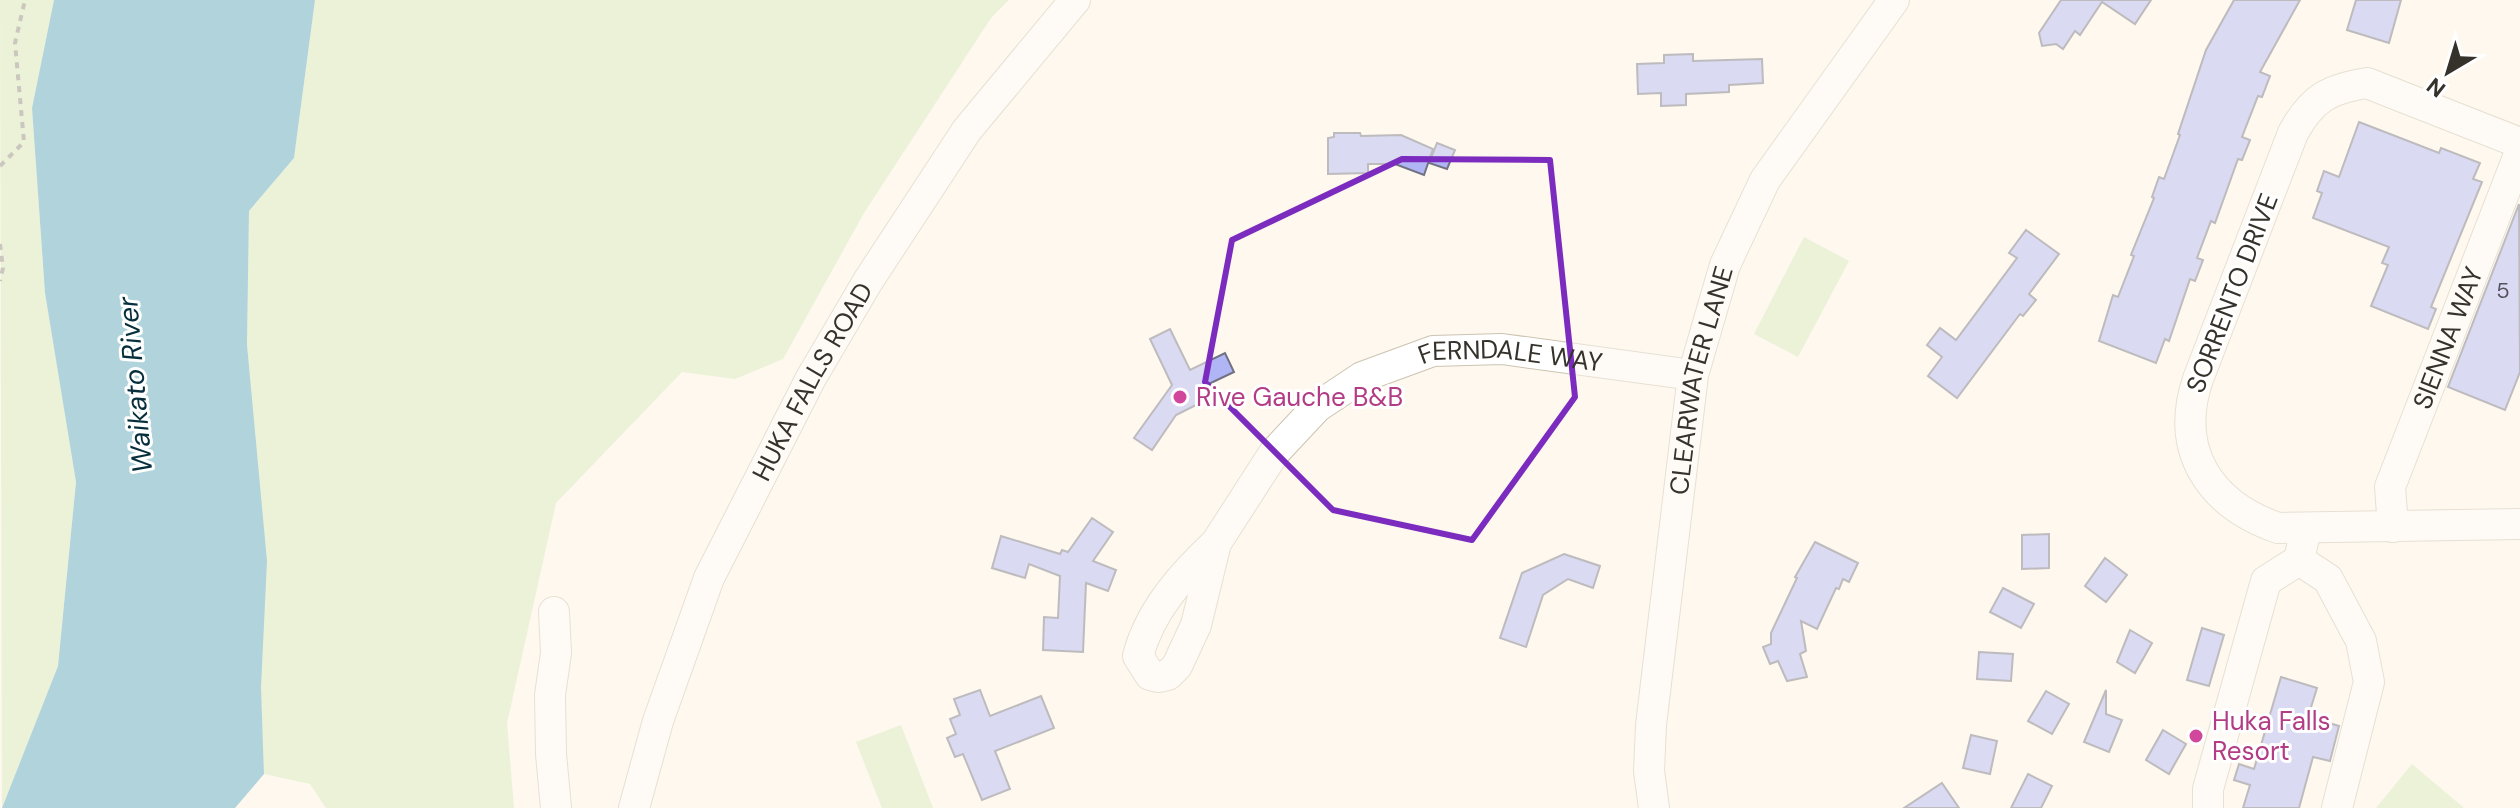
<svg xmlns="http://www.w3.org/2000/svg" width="2520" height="808" font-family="'DM Sans',sans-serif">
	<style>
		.green { fill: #d5ecbd }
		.water { fill: #56a6c5 }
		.building { fill: #b0b5f5; stroke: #707282; stroke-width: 2 }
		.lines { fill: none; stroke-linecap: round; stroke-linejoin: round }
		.minor-casing { stroke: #ccc3b2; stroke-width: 32 }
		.path { stroke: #918c84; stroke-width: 4; stroke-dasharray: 6 6; stroke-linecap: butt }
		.minor { stroke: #fff; stroke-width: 30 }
		.marked { fill: none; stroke: #7b2cbf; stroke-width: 6; stroke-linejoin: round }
		.hotel-dot { fill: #d1479c; stroke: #fff; stroke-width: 3 }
		.labels { text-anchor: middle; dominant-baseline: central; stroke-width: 6; stroke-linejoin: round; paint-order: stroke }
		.number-label { font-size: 22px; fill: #54525e }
		.street-label { font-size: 26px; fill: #35312b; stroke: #fff }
		.hotel-label { font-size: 26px; fill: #b23c85; stroke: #fff; text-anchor: start }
		.water-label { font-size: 28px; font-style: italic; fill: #072e3c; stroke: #fff }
	</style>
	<rect width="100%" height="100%" fill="#fef8ee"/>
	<g class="green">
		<path d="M0,0h54l-22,108 13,185 31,189 -18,184 -56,142z"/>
		<path d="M315,0h694l-18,18 -127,195 -81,146 -48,20 -53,-7 -126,131 -49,220 7,85h-188l-16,-24 -46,-10 -17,-429 2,-134 45,-53z"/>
		<path d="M1804,237l45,24 -51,96 -44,-23z"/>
		<path d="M901,725l32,83h-51l-26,-66z"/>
		<path d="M2412,764l52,44h-88z"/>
	</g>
	<path class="water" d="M54,0h261l-21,158 -45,53 -2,134 20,216 -6,126 3,87 -29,34h-233l56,-142 18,-184 -31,-189 -13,-185z"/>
	<g class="building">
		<path d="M2061,0h90l-16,24 -33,-22 -22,33 -5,-4 -12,18 -7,-5 -14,2 -3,-13z"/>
		<path d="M2234,0h66l-40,72 10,4 -8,21 -4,-1 -16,41 8,3 -8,20 -4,-1 -23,64 -4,-2 -14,37 6,2 -8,21 -5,-2 -21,62 -4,-2 -9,24 -57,-22 14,-46 5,2 16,-41 -3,-1 23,-57 -2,-1 7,-20 5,2 16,-44 -2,-1 28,-84z"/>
		<path d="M2356,0h45l-12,43 -42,-13z"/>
		<path d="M1693,54v7l69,-2 1,24 -34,2v7l-43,2v11l-25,1v-13l-23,1 -1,-30 27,-1v-8z"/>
		<path d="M2359,122l80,31 2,-5 39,15 -7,16 9,3 -51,125 5,2 -8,20 -57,-23 17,-41 -6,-2 7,-16 -76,-29 9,-25 -5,-2 7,-20 15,6z"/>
		<path d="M1334,133h26l1,3 40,-1 32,14 -9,26 -29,-11h-27v9l-40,1v-36l6,-1z"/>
		<path d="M1437,143l18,7 -8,19 -18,-6z"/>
		<path d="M2519,204l1,168 -15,38 -57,-23z"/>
		<path d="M2026,230l33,24 -30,40 7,6 -13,16 -3,-2 -63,84 -29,-22 14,-19 -15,-12 13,-17 16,12 61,-82 -8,-5z"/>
		<path d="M1170,329l20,41 35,-17 9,19 -38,18 6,12 -26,13 -24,35 -18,-12 38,-53 -22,-46z"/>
		<path d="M1092,518l21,14 -20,29 23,9 -8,21 -22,-8 -3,69 -40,-2 1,-33 14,1 2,-42 -31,-12 -4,14 -33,-10 9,-32 59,18 2,-4 6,2z"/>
		<path d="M2049,534v34l-27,1v-34z"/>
		<path d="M1815,542l43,21 -9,19 -6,-3 -4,10 -3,-1 -19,41 -16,-8 5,30 -6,3 7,23 -20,4 -9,-20 -8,3 -7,-17 8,-3v-11l26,-55 -2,-1z"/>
		<path d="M1564,554l36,12 -7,22 -25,-9 -25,16 -17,52 -26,-9 22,-65z"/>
		<path d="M2105,558l22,17 -21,27 -21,-16z"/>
		<path d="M2003,588l31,16 -13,24 -31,-16z"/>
		<path d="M2202,628l22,7 -15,51 -22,-6z"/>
		<path d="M2130,630l22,13 -17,30 -18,-11z"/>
		<path d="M1979,652l34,2 -2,27 -34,-2z"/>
		<path d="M2281,677l36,11 -9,29 31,9 -9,35 -17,-4 -14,51h-56l7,-23 -16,-5 5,-16 15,5z"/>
		<path d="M980,690l10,26 51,-20 13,32 -59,23 15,38 -28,11 -19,-46 -8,3 -8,-19 9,-4 -6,-15 10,-4 -6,-16z"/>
		<path d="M2106,690v24l16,6 -13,32 -25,-10z"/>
		<path d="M2046,691l23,13 -17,30 -24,-13z"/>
		<path d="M2163,730l23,14 -17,30 -23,-14z"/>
		<path d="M1971,735l26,6 -7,33 -27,-6z"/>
		<path d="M2028,774l24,12 -11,22h-30z"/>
		<path d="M1942,783l17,25h-55z"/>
	</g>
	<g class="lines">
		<g class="minor-casing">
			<g id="minor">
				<path d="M2520,143l-153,-60c-38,6 -55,15 -74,50l-95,246c-24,71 11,125 80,149l242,-4"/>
				<path id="s1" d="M2393,527l-3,-40 130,-335"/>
				<path d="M2306,528l-7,32 29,19 33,62 8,41 -32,126"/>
				<path id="s2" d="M1216,543c-33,31 -66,67 -78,113l12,19 8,2 10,-2 9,-9 19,-41 20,-82 58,-90 43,-46 45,-30 71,-26 69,-2 191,26"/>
				<path d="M554,612l2,41 -6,42 1,59 5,54"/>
				<path id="s3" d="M634,808l24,-87 51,-143 102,-200 57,-97 99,-151 108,-130"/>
				<path id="s4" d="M1654,808l-5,-37 2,-46 42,-350 32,-110 40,-85 129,-180"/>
				<path d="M2208,808v-19l58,-208 33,-21"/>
			</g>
		</g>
		<g class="path">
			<path d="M0,166l24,-24 -9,-99 10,-43"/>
			<path d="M0,244l3,24 -3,13"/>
		</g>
		<use href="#minor" class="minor"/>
	</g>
	<path d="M0 0H2520V808H0ZM1402,159l148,1 25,237 -103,143 -139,-30 -128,-128 27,-142z" fill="#fef8ee" fill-opacity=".55" fill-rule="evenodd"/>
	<path class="marked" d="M1402,159l148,1 25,237 -103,143 -139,-30 -128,-128 27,-142z"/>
	<g class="hotel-dot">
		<circle cx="1180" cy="397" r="8"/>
		<circle cx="2196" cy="736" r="8"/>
	</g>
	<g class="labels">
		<g class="number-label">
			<text x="2503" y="290">5</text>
		</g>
		<g class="street-label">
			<text transform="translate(2232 293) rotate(-69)">SORRENTO DRIVE</text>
			<text stroke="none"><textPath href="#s1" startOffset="200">SIENNA WAY</textPath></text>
			<text stroke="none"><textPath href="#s2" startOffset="700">FERNDALE WAY</textPath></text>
			<text stroke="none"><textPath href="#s4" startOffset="432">CLEARWATER LANE</textPath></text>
			<text stroke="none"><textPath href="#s3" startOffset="464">HUKA FALLS ROAD</textPath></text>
		</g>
		<g class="hotel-label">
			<text x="1196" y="397">Rive Gauche B&amp;B</text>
			<text x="2212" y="721">Huka Falls<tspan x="2212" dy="30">Resort</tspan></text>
		</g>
		<g class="water-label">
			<text transform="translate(135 385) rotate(-95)">Waikato River</text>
		</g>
	</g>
	<g transform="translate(2448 72) rotate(218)" stroke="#ffffff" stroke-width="6" paint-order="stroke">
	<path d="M0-6L14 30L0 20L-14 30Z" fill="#35312b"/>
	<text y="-12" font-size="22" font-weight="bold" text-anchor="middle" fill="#35312b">N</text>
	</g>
</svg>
